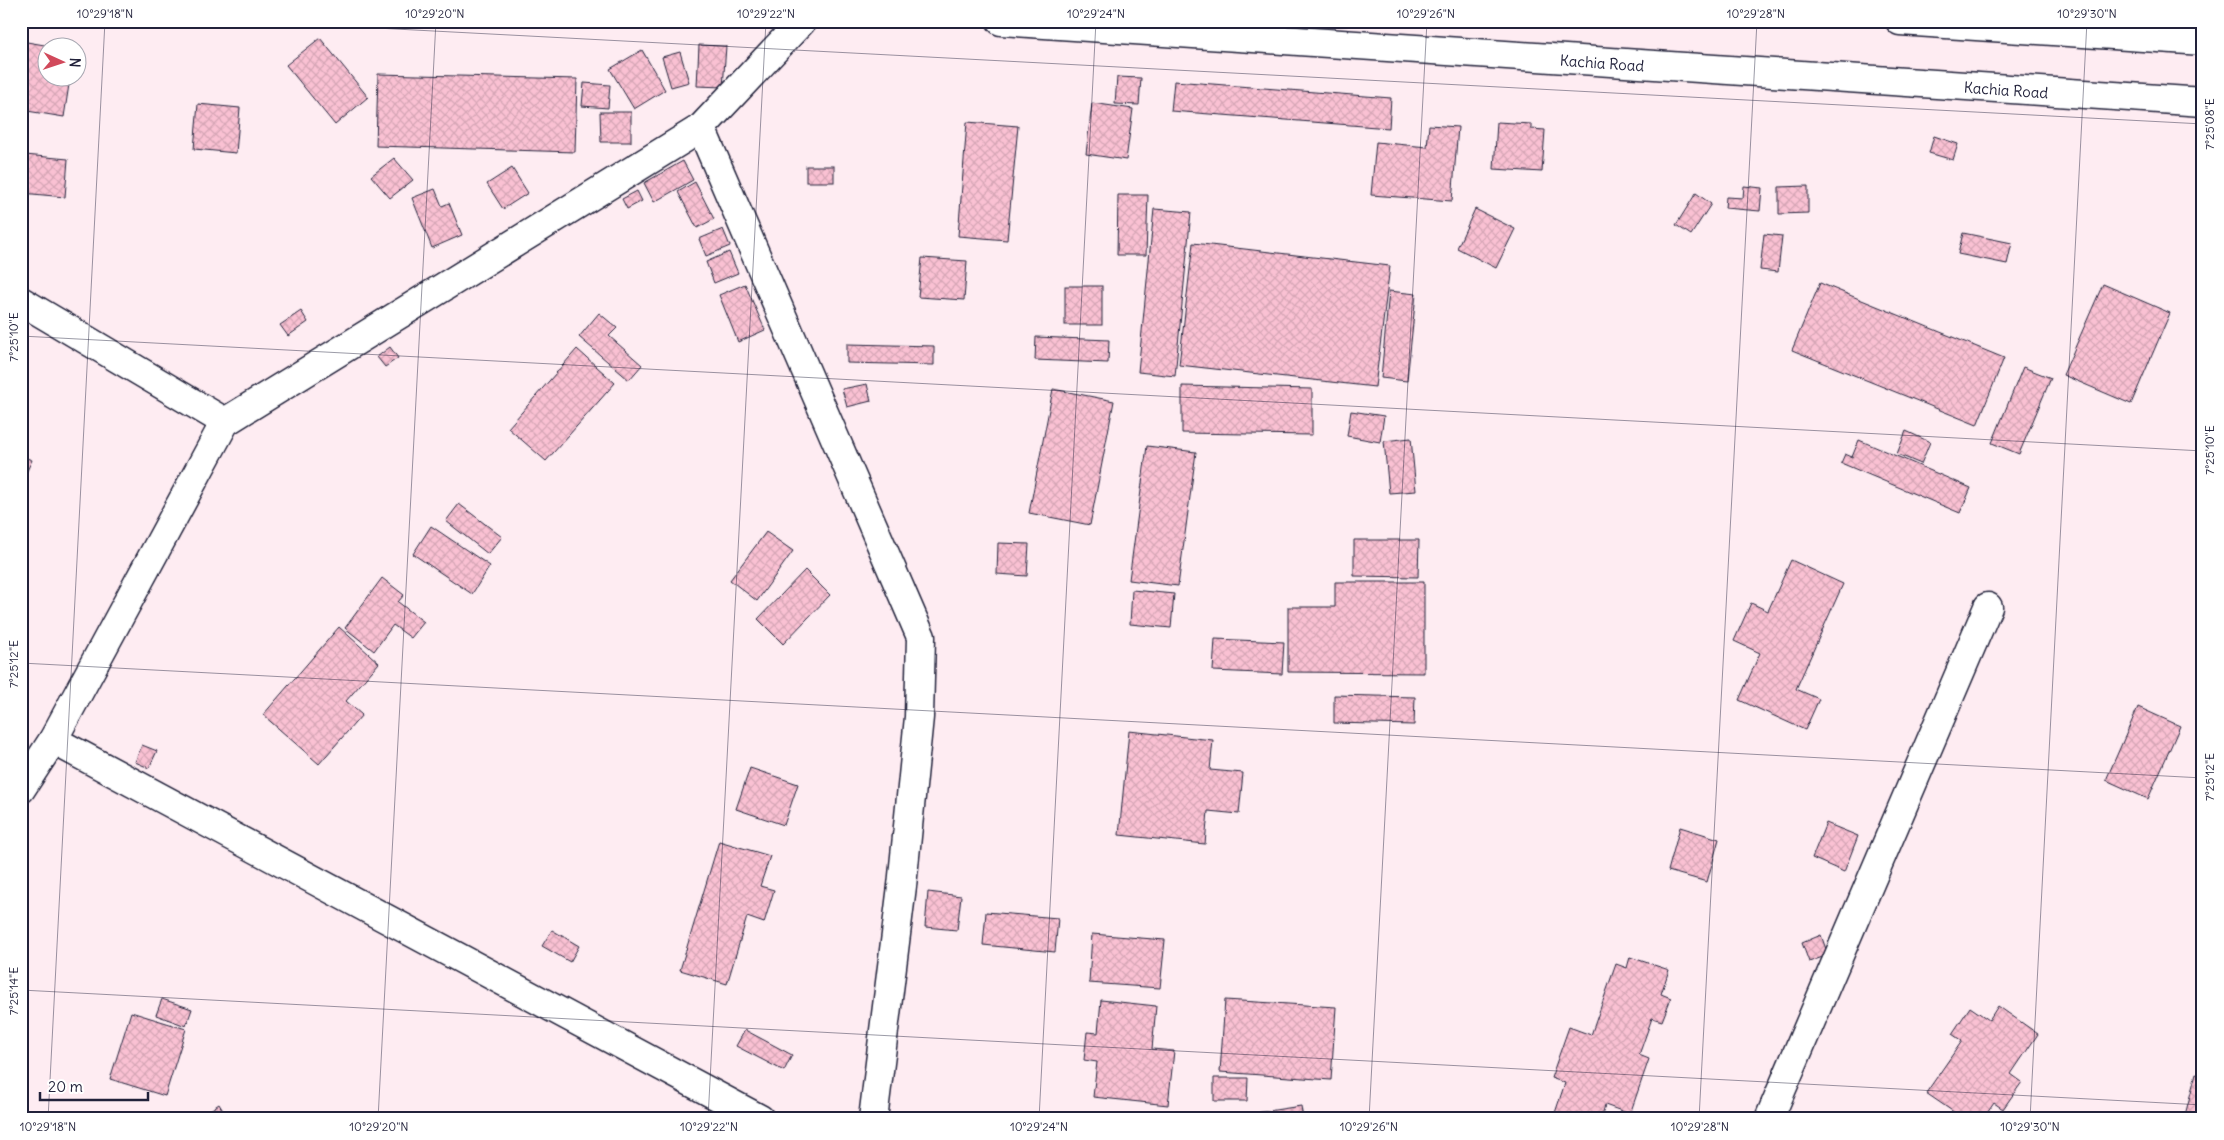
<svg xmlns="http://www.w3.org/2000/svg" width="2224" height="1140" font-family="Delius,sans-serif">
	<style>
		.building { fill: url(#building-cross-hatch); stroke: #22223b }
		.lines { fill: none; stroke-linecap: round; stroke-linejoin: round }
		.minor-casing { stroke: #22223b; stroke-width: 31 }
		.primary-casing { stroke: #22223b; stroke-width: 31 }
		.minor { stroke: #fff; stroke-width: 28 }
		.primary { stroke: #fff; stroke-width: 28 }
		.ticks { fill: none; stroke: #22223b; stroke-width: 1; stroke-opacity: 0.45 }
		.labels { text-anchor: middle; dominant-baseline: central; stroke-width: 4; stroke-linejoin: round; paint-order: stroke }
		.street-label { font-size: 15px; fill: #22223b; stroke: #fff }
		.neatline { fill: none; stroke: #22223b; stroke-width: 2 }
		.ticks-label { font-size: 12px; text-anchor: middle; fill: #22223b }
	</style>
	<defs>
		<pattern id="building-cross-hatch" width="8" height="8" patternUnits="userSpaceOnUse" patternTransform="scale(1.25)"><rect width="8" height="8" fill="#fac1d3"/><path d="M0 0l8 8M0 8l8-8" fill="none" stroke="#d6a6b6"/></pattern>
	</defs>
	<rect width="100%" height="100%" fill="#feecf2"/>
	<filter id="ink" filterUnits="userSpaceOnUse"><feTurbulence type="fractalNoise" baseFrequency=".02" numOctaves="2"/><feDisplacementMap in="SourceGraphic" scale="10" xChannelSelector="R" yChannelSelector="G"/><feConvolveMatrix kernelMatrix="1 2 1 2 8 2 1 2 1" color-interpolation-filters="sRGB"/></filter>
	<g filter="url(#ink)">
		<g class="building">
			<path d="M320,38l48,59 -33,28 -49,-60z"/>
			<path d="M21,41l41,7h-14v30h22l-6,39 -43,-7z"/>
			<path d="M699,45l27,1 -3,41 -26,-1z"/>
			<path d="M642,50l23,40 -31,19 -24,-40z"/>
			<path d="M680,52l9,30 -18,5 -9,-30z"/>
			<path d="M378,74l199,5 -2,73 -199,-6z"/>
			<path d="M1117,77l24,1 -2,27 -24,-1z"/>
			<path d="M1174,81l217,17 -2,30 -218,-17z"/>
			<path d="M584,83l26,2 -2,23 -26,-2z"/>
			<path d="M1092,103l41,6 -7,51 -40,-6z"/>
			<path d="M198,104l42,4 -4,45 -42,-4z"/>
			<path d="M600,112h31v30h-30z"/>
			<path d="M967,122l51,4 -11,114 -49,-4z"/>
			<path d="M1497,122l34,2v5l14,1 -3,42 -48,-3z"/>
			<path d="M1429,125l29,2 -6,74 -81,-6 5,-53 51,5z"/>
			<path d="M1934,136l24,8 -5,16 -24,-7z"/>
			<path d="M21,137l4,1 -3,33h-1z"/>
			<path d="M25,155l43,4 -3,38 -43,-4z"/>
			<path d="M394,158l19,22 -23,18 -19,-22z"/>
			<path d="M683,161l10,19 -39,22 -10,-19z"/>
			<rect x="806" y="166" width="28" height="16"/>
			<path d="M512,168l16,25 -25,16 -16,-25z"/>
			<path d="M695,182l19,37 -17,9 -19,-36z"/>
			<path d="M1744,186l18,2 -2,23 -35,-3 1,-11 17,1z"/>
			<path d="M1808,186v27l-29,1v-27z"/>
			<path d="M435,189l7,17 7,-3 13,32 -30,13 -20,-50z"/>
			<path d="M637,191l5,10 -15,8 -5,-10z"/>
			<path d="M1696,193l15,11 -20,31 -15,-10z"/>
			<path d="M1118,195h30l-2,60h-29z"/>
			<path d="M1154,209l37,3 -16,164 -37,-4z"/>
			<path d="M1475,209l40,20 -19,39 -39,-20z"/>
			<path d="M723,229l7,17 -24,10 -7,-17z"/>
			<path d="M1963,233l49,10 -5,21 -49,-10z"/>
			<path d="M1764,234l18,2 -4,36 -18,-2z"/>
			<path d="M1193,243l197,23 -15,121 -196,-22z"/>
			<path d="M729,252l9,21 -24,10 -8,-21z"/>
			<path d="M922,258l45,3 -3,39 -46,-3z"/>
			<path d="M1820,283l184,75 -27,67 -185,-75z"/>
			<path d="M745,284l20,46 -27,12 -19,-47z"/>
			<path d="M2103,284l67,29 -39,91 -68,-29z"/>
			<rect x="1065" y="286" width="37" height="39"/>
			<path d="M1389,291l27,3 -9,87 -26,-3z"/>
			<path d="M301,311l7,11 -20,14 -8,-11z"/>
			<path d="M599,313l18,15 -8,8 33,29 -13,15 -50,-43z"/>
			<path d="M1036,337l73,3 -1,23 -73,-3z"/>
			<path d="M847,344l87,2v19l-87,-2z"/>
			<path d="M390,347l8,11 -13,9 -8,-10z"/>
			<path d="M577,349l38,34 -69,78 -38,-33z"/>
			<path d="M2023,367l28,11 -32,76 -27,-11z"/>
			<path d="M867,384l4,17 -24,6 -5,-18z"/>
			<path d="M1182,386l130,3v46l-130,-2z"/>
			<path d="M1053,389l61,12 -24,124 -61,-12z"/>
			<path d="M1351,411l33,5 -4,26 -33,-6z"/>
			<path d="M1906,431l24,11 -9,22 -24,-10z"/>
			<path d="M1411,438l5,53 -27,2 -5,-52z"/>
			<path d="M1859,440l112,48 -11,25 -119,-50 4,-9 7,3z"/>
			<path d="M1147,446l49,6 -18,134 -49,-6z"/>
			<path d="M21,456l11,4 -11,24z"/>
			<path d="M459,504l43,33 -14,17 -42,-33z"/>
			<path d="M431,526l59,40 -18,28 -59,-40z"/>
			<path d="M766,532l27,19 -36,50 -27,-21z"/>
			<path d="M1354,540h65l-1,37 -64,-1z"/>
			<path d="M998,543l31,1 -2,32 -30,-2z"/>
			<path d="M1791,560l52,24 -47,105 23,10 -14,31 -66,-30 21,-47 -26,-12 17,-38 17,8z"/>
			<path d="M805,570l25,25 -47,49 -25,-25z"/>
			<path d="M382,578l22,17 -6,7 26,20 -13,16 -18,-13 -19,26 -29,-23z"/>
			<path d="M1335,582h89v91l-136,-1v-65h47z"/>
			<path d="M1132,590l42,4 -3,34 -41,-4z"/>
			<path d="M339,627l40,36 -33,38 16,14 -43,49 -56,-49z"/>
			<path d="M1215,639l69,3 -2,32 -69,-3z"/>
			<path d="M1334,695l81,2 -1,28 -80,-2z"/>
			<path d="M2138,707l42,19 -32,73 -42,-19z"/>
			<path d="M1129,731l84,9 -3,30 33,3 -4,41 -31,-3 -3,33 -86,-9z"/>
			<path d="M142,745l15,6 -8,17 -14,-6z"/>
			<path d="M750,768l48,16 -14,41 -48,-16z"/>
			<path d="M1826,823l32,13 -14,36 -32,-14z"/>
			<path d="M1680,827l39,12 -12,43 -39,-11z"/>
			<path d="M719,841l51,15 -10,30 14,4 -10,33 -17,-6 -20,67 -47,-14z"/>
			<path d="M928,892l33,4 -4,34 -32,-3z"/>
			<path d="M986,912l72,6 -3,34 -72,-7z"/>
			<path d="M552,930l27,16 -9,16 -28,-16z"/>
			<path d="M1092,934l73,6 -5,48 -71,-5z"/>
			<path d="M1821,935l7,20 -19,7 -7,-19z"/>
			<path d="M1630,957l39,13 -8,24 10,4 -9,23 -10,-3 -13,37 10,4 -19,55 -25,-9 -4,14h-48l12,-36 -14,-5 18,-51 22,8 25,-71 11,4z"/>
			<path d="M162,999l30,10 -6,17 -30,-11z"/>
			<path d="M1101,1000l55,6 -4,43 22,2 -6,54 -75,-8 4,-35 -13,-2 3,-28 11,1z"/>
			<path d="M1225,1000l111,7 -5,73 -111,-8z"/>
			<path d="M1998,1006l40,28 -27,40 11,8 -19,27 -9,-6 -11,16h-19l-38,-26 36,-52 -10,-7 18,-27 19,13z"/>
			<path d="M131,1012l55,17 -21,67 -55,-17z"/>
			<path d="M745,1030l47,25 -8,16 -48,-25z"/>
			<path d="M2196,1073l7,2v44h-19z"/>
			<path d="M1214,1078h34l-1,23h-33z"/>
			<path d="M219,1104l9,15h-31z"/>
			<path d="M1301,1106l2,13h-87z"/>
		</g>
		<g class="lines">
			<g class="minor-casing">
				<g id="minor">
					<path d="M701,128l220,509 -2,80 -17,169 -29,233"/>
					<path d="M21,301l204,121"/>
					<path d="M53,740l707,379"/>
					<path d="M21,789l32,-49 172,-318 476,-294 101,-107"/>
					<path d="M1769,1119l219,-512"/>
				</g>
			</g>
			<g class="primary-casing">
				<g id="primary">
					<path d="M1001,21l1202,81"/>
					<path d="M1900,21l303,20"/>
				</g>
			</g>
			<use href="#minor" class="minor"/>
			<use href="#primary" class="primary"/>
		</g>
	</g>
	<path class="ticks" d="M243,21l1960,103M21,336l2182,115M21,663l2182,115M21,990l2182,115M48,1119l57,-1098M378,1119l58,-1098M708,1119l58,-1098M1039,1119l57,-1098M1369,1119l58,-1098M1699,1119l58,-1098M2030,1119l57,-1098"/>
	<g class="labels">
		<g class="street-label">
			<text transform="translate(1602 63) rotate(4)">Kachia Road</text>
			<text transform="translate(2006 90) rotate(4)">Kachia Road</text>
		</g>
	</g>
	<rect width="2224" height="1140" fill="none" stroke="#fff" stroke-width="55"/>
	<g transform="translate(62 62) rotate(93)"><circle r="24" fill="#ffffff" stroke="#a7a7b1"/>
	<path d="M0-4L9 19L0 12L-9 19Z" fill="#d1495b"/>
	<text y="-8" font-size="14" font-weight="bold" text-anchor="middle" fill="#22223b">N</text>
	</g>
	<path d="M40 1092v8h108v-8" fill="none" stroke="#22223b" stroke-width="2.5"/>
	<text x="48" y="1092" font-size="15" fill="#22223b" stroke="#ffffff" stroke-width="4" paint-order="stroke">20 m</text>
	<rect x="28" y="28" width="2168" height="1084" class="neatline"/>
	<g class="ticks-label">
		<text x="105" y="18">10°29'18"N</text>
		<text x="435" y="18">10°29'20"N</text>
		<text x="766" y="18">10°29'22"N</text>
		<text x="1096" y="18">10°29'24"N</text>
		<text x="1426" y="18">10°29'26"N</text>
		<text x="1756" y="18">10°29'28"N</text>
		<text x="2087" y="18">10°29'30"N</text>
		<text transform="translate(2210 124) rotate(-90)" y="4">7°25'08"E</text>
		<text transform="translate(14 337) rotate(-90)" y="4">7°25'10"E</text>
		<text transform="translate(2210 450) rotate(-90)" y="4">7°25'10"E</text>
		<text transform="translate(14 664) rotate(-90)" y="4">7°25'12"E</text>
		<text transform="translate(2210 777) rotate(-90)" y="4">7°25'12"E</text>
		<text transform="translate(14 991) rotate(-90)" y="4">7°25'14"E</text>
		<text x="48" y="1131">10°29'18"N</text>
		<text x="379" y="1131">10°29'20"N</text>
		<text x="709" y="1131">10°29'22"N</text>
		<text x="1039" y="1131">10°29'24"N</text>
		<text x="1369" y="1131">10°29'26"N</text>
		<text x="1700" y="1131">10°29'28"N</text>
		<text x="2030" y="1131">10°29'30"N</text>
	</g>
</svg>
